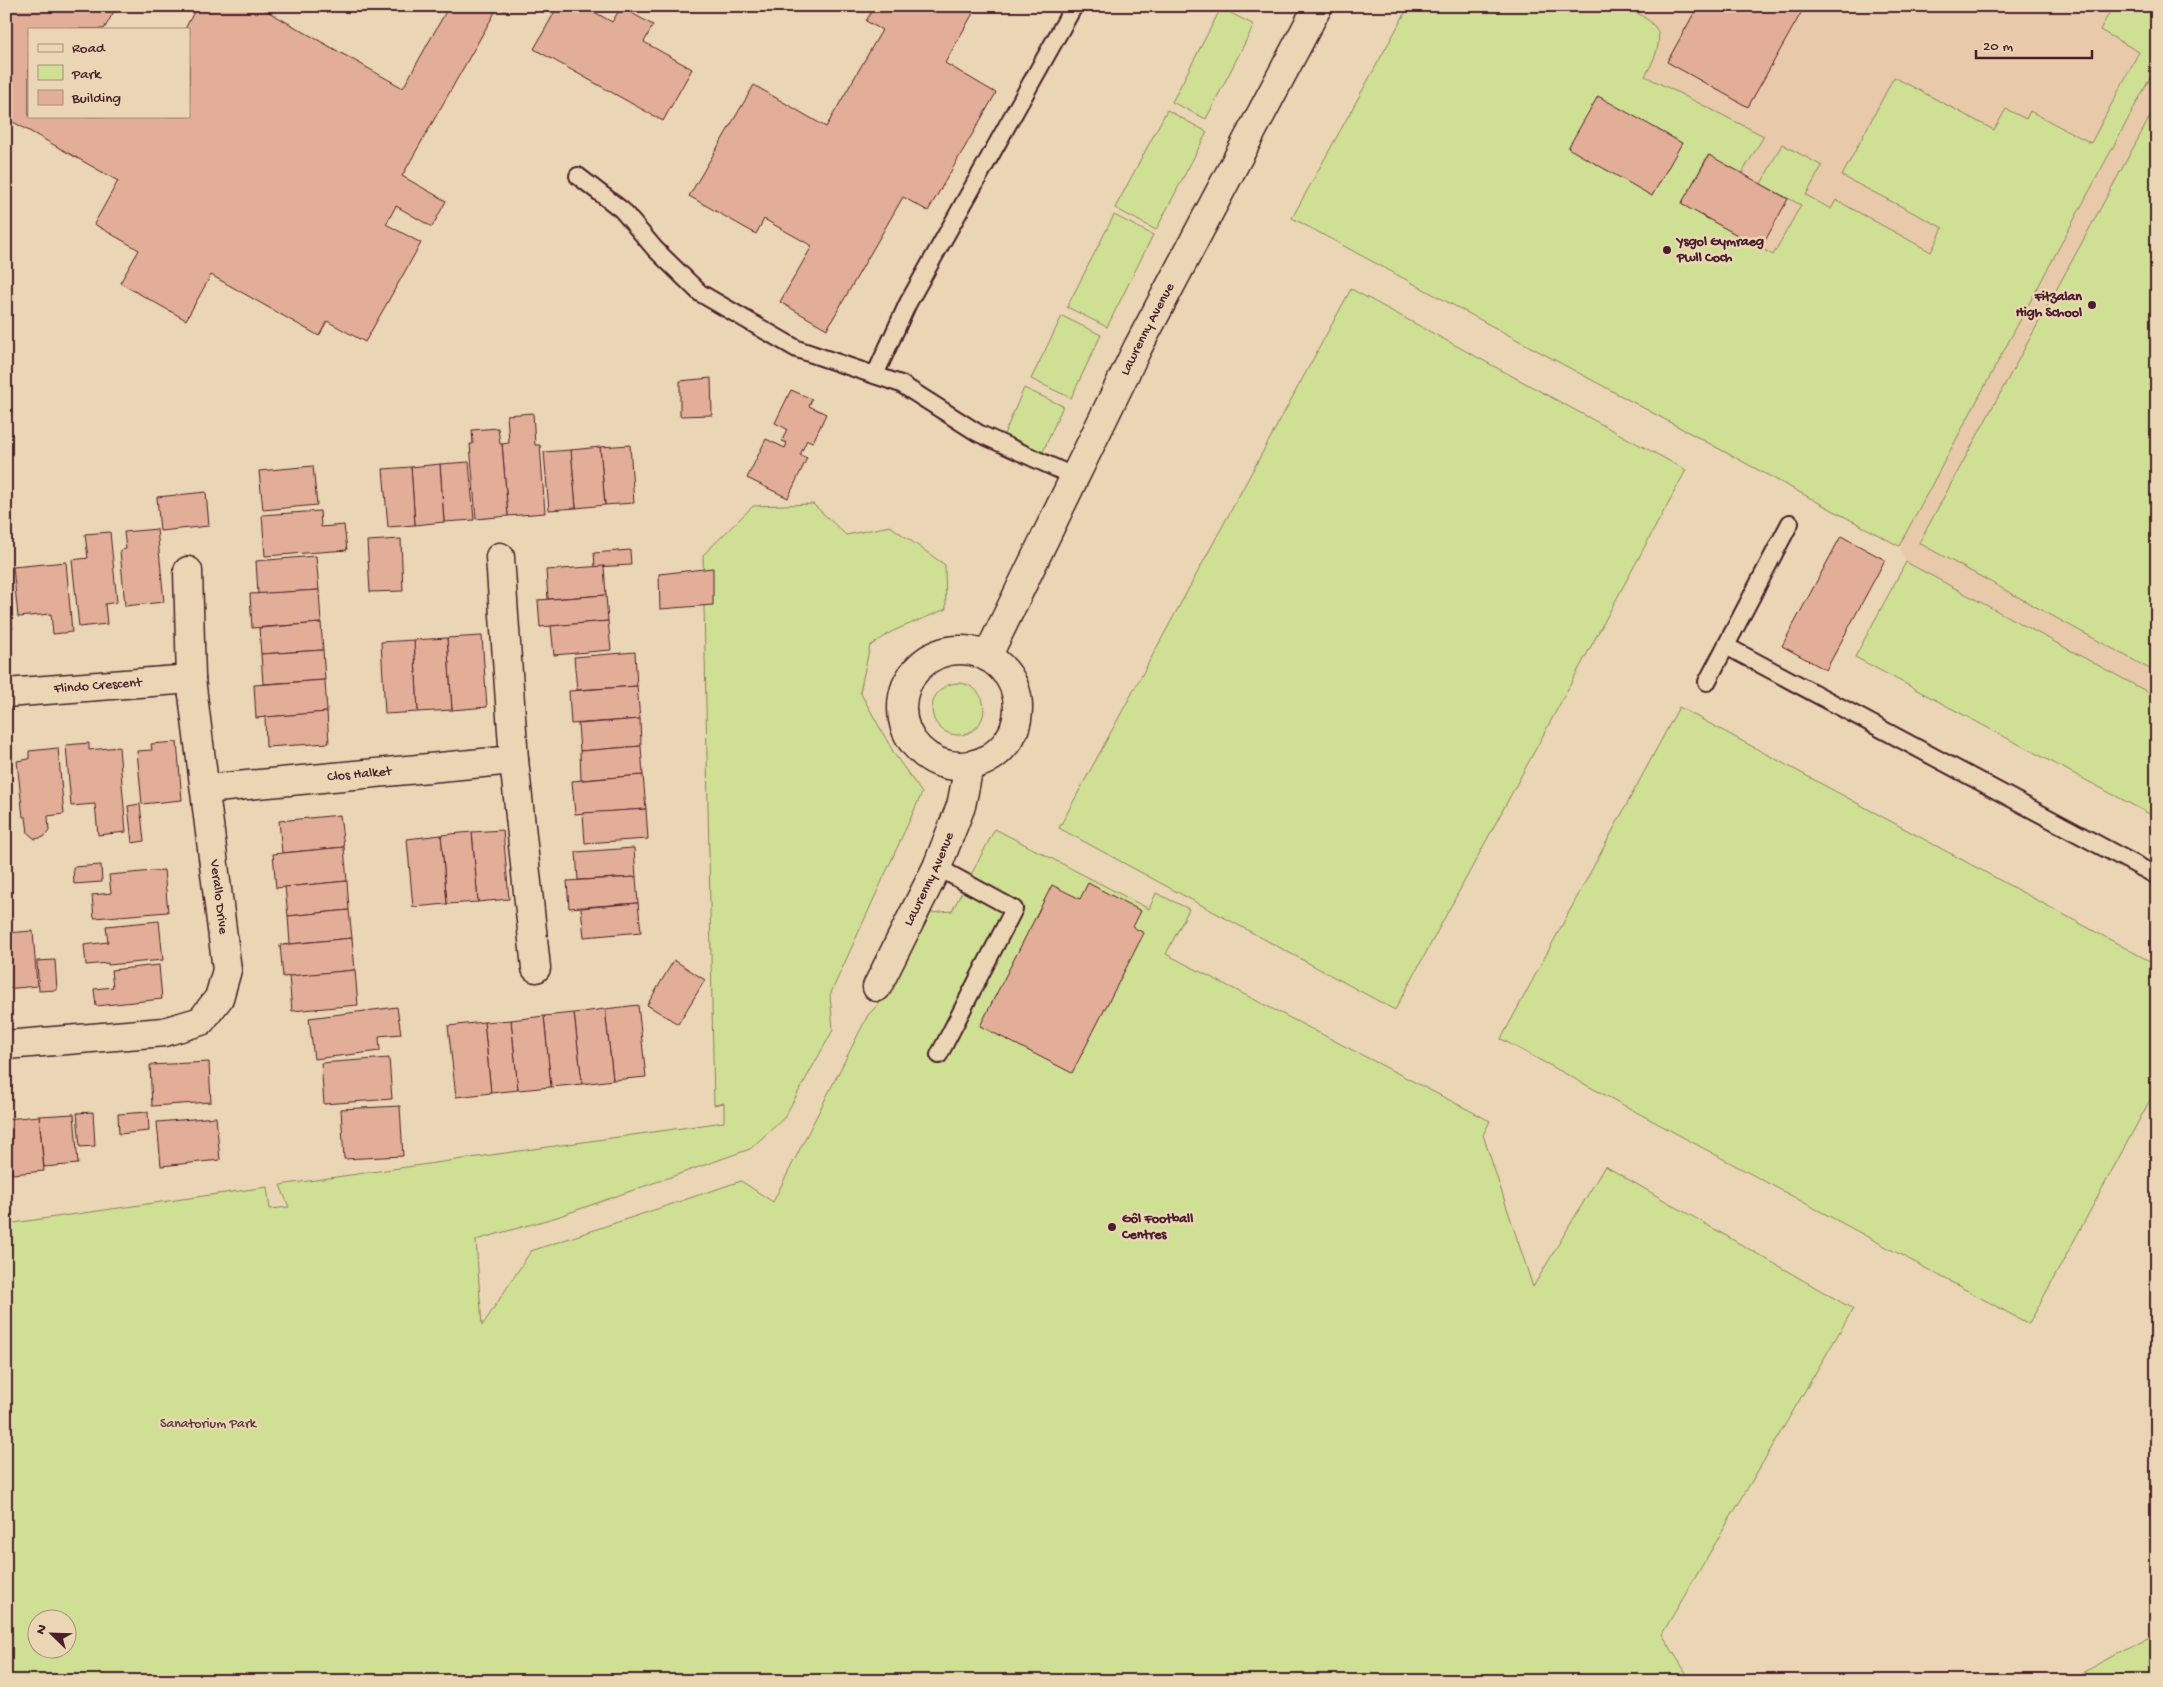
<svg xmlns="http://www.w3.org/2000/svg" width="2163" height="1687" font-family="'Gochi Hand',sans-serif">
	<style>
		.built { fill: #e8caab }
		.green { fill: #cfe094; stroke: #8c8060; fill-rule: evenodd }
		.building { fill: #e3ae97; stroke: #4a1f2b }
		.lines { fill: none; stroke-linecap: round; stroke-linejoin: round }
		.lane-casing { stroke: #4a1f2b; stroke-width: 20 }
		.street-casing { stroke: #4a1f2b; stroke-width: 31 }
		.lane { stroke: #ead6b4; stroke-width: 16 }
		.street { stroke: #ead6b4; stroke-width: 28 }
		.poi-dot { fill: #4a1f2b; stroke: #ead6b4; stroke-width: 2 }
		.labels { text-anchor: middle; dominant-baseline: central; stroke-width: 5; stroke-linejoin: round; paint-order: stroke }
		.poi-label { font-size: 14px; font-weight: bold; fill: #4a1f2b; stroke: #ead6b4; text-anchor: start }
		.street-label { font-size: 14px; fill: #4a1f2b; stroke: #ead6b4 }
		.park-label { font-size: 14px; fill: #5e3c3b; stroke: #ead6b4 }
	</style>
	<rect width="100%" height="100%" fill="#ead6b4"/>
	<filter id="ink" filterUnits="userSpaceOnUse"><feTurbulence type="fractalNoise" baseFrequency=".02" numOctaves="2"/><feDisplacementMap in="SourceGraphic" scale="10" xChannelSelector="R" yChannelSelector="G"/><feConvolveMatrix kernelMatrix="1 2 1 2 8 2 1 2 1" color-interpolation-filters="sRGB"/></filter>
	<g filter="url(#ink)">
		<g class="built">
			<path d="M1428,6h685l-13,24 40,21 -49,92 -40,-21 -206,396 -538,-292z"/>
			<path d="M2157,65v632l-251,-135 -7,-16z"/>
		</g>
		<g class="green">
			<path d="M1409,6h217c9,6 22,12 29,21 10,13 -3,37 -10,49l119,60 -22,37 -34,-18 -26,49 91,51 28,-50 -40,-21 21,-40 40,22 -16,29 25,14 5,-9 95,52 12,-24 -101,-52 52,-99 100,53 12,-21 20,10 4,-8 61,32 48,-91 -39,-22 13,-24h44v59l-258,481 -607,-328z"/>
			<path d="M1221,8l33,17 -48,94 -34,-17z"/>
			<path d="M2157,104v569l-238,-130z"/>
			<path d="M1167,110l40,22 -51,98 -41,-22z"/>
			<path d="M1114,215l39,20 -46,92 -40,-20z"/>
			<path d="M1351,289l335,181 -291,540 -336,-182z"/>
			<path d="M1062,316l39,19 -30,63 -40,-19z"/>
			<path d="M1024,388l39,18 -22,50 -39,-17z"/>
			<path d="M813,504l33,31 44,-9 55,39 1,44 -53,22 -23,15 -10,46 35,63 27,38 -92,202 3,35 -49,88 -34,31 -193,68 -81,23 6,86 49,-75 210,-70 32,21 95,-187 18,-19 45,-83 21,-2 43,-82 154,80 7,-16 33,16 -23,45 324,167 -7,14 50,152 72,-121 248,143 -191,325 29,47h-1685v-457l261,-37 3,22 19,-2 -9,-22 444,-63v-19l-10,2 -11,-550 50,-49zM38,1620h30v30h-30z"/>
			<path d="M1906,562l251,135v121l-302,-161z"/>
			<circle cx="958" cy="709" r="26"/>
			<path d="M1679,707l478,258v122l-128,237 -528,-285z"/>
			<path d="M2157,1633v48h-90z"/>
		</g>
		<g class="building">
			<path d="M6,6h111l-13,23h-75v87h160v-87h-4l12,-23h61l145,82 46,-82h59l-3,5 -7,-4 -96,169 44,25 -14,26 -36,-21 -10,18 35,19 -56,99 -38,-21 -8,15 -108,-61 -25,45 -66,-37 19,-33 -45,-26 24,-43 -112,-63z"/>
			<path d="M558,6h26l28,16 9,-15 32,18 -9,17 48,27 -29,52 -129,-72z"/>
			<path d="M875,6h102l-32,57 51,30 -68,118 -25,-14 -76,132 -47,-27 32,-56 -48,-27 -8,15 -67,-38 65,-111 72,42 56,-97 -16,-9z"/>
			<path d="M1698,6h107l-57,101 -81,-45z"/>
			<path d="M1598,96l84,47 -30,53 -84,-48z"/>
			<path d="M1709,155l79,44 -27,49 -80,-44z"/>
			<path d="M711,378l1,37 -32,1v-35z"/>
			<path d="M791,390l21,9 -3,7 17,8 -13,28 -6,-2 -7,15 7,3 -19,40 -41,-20 19,-39 19,9 2,-5 -5,-2 5,-12 -12,-6z"/>
			<path d="M533,413l2,32h5l5,68 -37,3 -6,-72 7,-1 -2,-28z"/>
			<path d="M498,428l2,16h2l6,72 -32,3 -6,-75h3l-1,-14z"/>
			<path d="M630,445l4,58 -29,2 -5,-58z"/>
			<path d="M600,447l5,58 -29,3 -5,-58z"/>
			<path d="M571,450l5,58 -27,2 -5,-58z"/>
			<path d="M469,462l5,58 -30,2 -4,-58z"/>
			<path d="M440,464l4,58 -29,3 -4,-58z"/>
			<path d="M313,466l4,39 -54,5 -4,-39z"/>
			<path d="M411,467l4,58 -27,2 -5,-58z"/>
			<path d="M206,492l3,34 -49,5 -3,-34z"/>
			<path d="M320,511l1,16 23,-2 3,25 -82,6 -3,-41z"/>
			<path d="M157,529l7,73 -39,4 -5,-56 6,-1 -2,-17z"/>
			<path d="M110,532l7,70 -12,2 2,20 -28,3 -7,-67 16,-2 -3,-24z"/>
			<path d="M1841,536l44,24 -59,110 -44,-24z"/>
			<path d="M401,539l2,52 -33,1 -3,-51z"/>
			<path d="M630,550l1,15 -36,2 -1,-14z"/>
			<path d="M316,556l3,34 -61,4 -2,-33z"/>
			<path d="M6,559l7,70 -7,1z"/>
			<path d="M66,562l6,70 -19,2 -2,-20 -33,3 -5,-50z"/>
			<path d="M604,566l2,29 -58,4 -2,-29z"/>
			<path d="M713,568v37l-53,4 -1,-35z"/>
			<path d="M319,590l2,33 -69,5 -2,-34z"/>
			<path d="M606,595l2,26 -68,6 -2,-27z"/>
			<path d="M608,621l3,29 -57,5 -3,-29z"/>
			<path d="M321,623l2,27 -62,4 -2,-26z"/>
			<path d="M482,636l5,71 -35,3 -5,-72z"/>
			<path d="M447,638l5,72 -34,2 -4,-72z"/>
			<path d="M414,640l4,72 -33,2 -4,-72z"/>
			<path d="M323,650l2,30 -62,4 -2,-30z"/>
			<path d="M635,652l2,34 -60,4 -3,-33z"/>
			<path d="M325,680l2,32 -71,6 -2,-33z"/>
			<path d="M637,686l3,33 -69,5 -2,-33z"/>
			<path d="M327,712l2,31 -63,4 -1,-30z"/>
			<path d="M640,719l1,27 -61,5 -2,-27z"/>
			<path d="M177,742l5,58 -40,4 -5,-53 15,-1 -1,-6z"/>
			<path d="M89,743v7l30,-3 7,85 -28,3 -3,-31 -24,2 -5,-61z"/>
			<path d="M641,746l2,29 -62,5 -1,-29z"/>
			<path d="M58,748l6,66 -16,2 1,15 -5,6 -9,2 -7,-6 -2,-16h-3l-6,-56 12,-2v-8z"/>
			<path d="M643,775l3,34 -71,5 -3,-33z"/>
			<path d="M140,804l4,37 -12,2 -4,-37z"/>
			<path d="M646,809l2,30 -63,4 -2,-30z"/>
			<path d="M340,815l4,32 -62,6 -3,-32z"/>
			<path d="M503,830l6,69 -31,3 -6,-70z"/>
			<path d="M472,832l6,70 -31,2 -6,-69z"/>
			<path d="M441,835l6,69 -34,3 -6,-68z"/>
			<path d="M344,847l3,34 -71,7 -3,-34z"/>
			<path d="M634,848l2,29 -58,3 -2,-28z"/>
			<path d="M101,865l1,17 -28,2 -1,-17z"/>
			<path d="M164,870l4,42 -74,6 -2,-23 19,-2 -2,-18z"/>
			<path d="M636,877l2,26 -69,5 -2,-27z"/>
			<path d="M347,881l2,29 -61,6 -3,-29z"/>
			<path d="M1088,883l53,28 -8,16 11,6 -72,140 -92,-47 72,-141 28,14z"/>
			<path d="M638,903l3,29 -57,5 -3,-29z"/>
			<path d="M349,910l3,28 -62,6 -2,-28z"/>
			<path d="M159,921l4,39 -55,5v-2l-22,2 -2,-20 24,-3 -2,-16z"/>
			<path d="M33,931l4,55 -31,3v-56z"/>
			<path d="M352,938l3,32 -72,7 -3,-32z"/>
			<path d="M55,960l2,30 -18,1 -2,-30z"/>
			<path d="M674,960l31,20 -27,44 -31,-19z"/>
			<path d="M159,965l3,34 -66,7 -2,-17 19,-2 -2,-17z"/>
			<path d="M355,970l3,35 -66,6 -3,-35z"/>
			<path d="M638,1005l8,72 -33,3 -8,-71z"/>
			<path d="M397,1007l4,27 -22,2 1,15 -66,8 -5,-41z"/>
			<path d="M605,1009l8,71 -31,4 -8,-71z"/>
			<path d="M574,1013l8,71 -31,3 -7,-71z"/>
			<path d="M544,1016l7,71 -33,3 -7,-70z"/>
			<path d="M511,1020l7,70 -27,3 -7,-71z"/>
			<path d="M484,1022l7,71 -35,4 -8,-71z"/>
			<path d="M389,1058l3,41 -68,5 -3,-41z"/>
			<path d="M209,1062l2,40 -59,4 -2,-41z"/>
			<path d="M400,1106l3,50 -59,3 -3,-50z"/>
			<path d="M93,1112l2,34 -15,1 -3,-34z"/>
			<path d="M148,1112l1,19 -30,3 -1,-20z"/>
			<path d="M74,1114l4,50 -34,3 -5,-51z"/>
			<path d="M39,1116l5,55 -32,3 -5,-55z"/>
			<path d="M216,1117l4,43 -59,6 -4,-44z"/>
			<path d="M6,1119l6,55h-6z"/>
		</g>
		<g class="lines">
			<g class="lane-casing">
				<g id="lane">
					<path d="M578,176l44,34 33,39 45,44 97,56 104,35 77,49 97,44"/>
					<path d="M875,375l33,-72 166,-297"/>
					<path d="M1726,646l431,230"/>
					<path d="M1707,682l83,-159"/>
					<path d="M937,867l77,42 -75,146"/>
				</g>
			</g>
			<g class="street-casing">
				<g id="street">
					<path d="M500,557l14,203 22,208"/>
					<circle cx="960" cy="708" r="58"/>
					<path id="s1" d="M987,657l151,-310 180,-341"/>
					<path id="s2" d="M6,693l185,-14"/>
					<path id="s3" d="M205,789l309,-29"/>
					<path id="s4" d="M877,987l60,-120 24,-61 8,-40"/>
					<path d="M6,1045l158,-13 37,-11 18,-23 8,-28 -36,-291 -3,-108"/>
				</g>
			</g>
			<use href="#lane" class="lane"/>
			<use href="#street" class="street"/>
		</g>
	</g>
	<g class="poi-dot">
		<circle cx="1667" cy="250" r="5"/>
		<circle cx="2092" cy="305" r="5"/>
		<circle cx="1112" cy="1227" r="5"/>
	</g>
	<g class="labels">
		<g class="poi-label">
			<text x="1677" y="242">Ysgol Gymraeg<tspan x="1677" dy="16">Pwll Coch</tspan></text>
			<text x="2082" y="297" text-anchor="end">Fitzalan<tspan x="2082" dy="16">High School</tspan></text>
			<text x="1122" y="1219">Gôl Football<tspan x="1122" dy="16">Centres</tspan></text>
		</g>
		<g class="street-label">
			<text stroke="none"><textPath href="#s1" startOffset="365">Lawrenny Avenue</textPath></text>
			<text stroke="none"><textPath href="#s2" startOffset="92">Flindo Crescent</textPath></text>
			<text stroke="none"><textPath href="#s3" startOffset="155">Clos Halket</textPath></text>
			<text stroke="none"><textPath href="#s4" startOffset="120">Lawrenny Avenue</textPath></text>
			<text transform="translate(218 897) rotate(83)">Verallo Drive</text>
		</g>
		<g class="park-label">
			<text x="208" y="1424">Sanatorium Park</text>
		</g>
	</g>
	<rect width="2163" height="1687" fill="none" stroke="#ead6b4" stroke-width="25"/>
	<rect x="12" y="12" width="2138" height="1662" fill="none" stroke="#4a1f2b" stroke-width="2" filter="url(#ink)"/>
	<rect x="28" y="28" width="162" height="90" fill="#ead6b4" stroke="#aa8d7d"/>
	<rect x="38" y="44" width="25" height="8" fill="#ead6b4" stroke="#aa8d7d"/>
	<text x="72" y="52" font-size="15" fill="#4a1f2b">Road</text>
	<rect x="38" y="65" width="25" height="15" fill="#cfe094" stroke="#aa8d7d"/>
	<text x="72" y="78" font-size="15" fill="#4a1f2b">Park</text>
	<rect x="38" y="90" width="25" height="15" fill="#e3ae97" stroke="#aa8d7d"/>
	<text x="72" y="102" font-size="15" fill="#4a1f2b">Building</text>
	<g transform="translate(52 1634) rotate(293)"><circle r="24" fill="#ead6b4" stroke="#aa8d7d"/>
	<path d="M0-4L9 19L0 12L-9 19Z" fill="#4a1f2b"/>
	<text y="-8" font-size="14" font-weight="bold" text-anchor="middle" fill="#4a1f2b">N</text>
	</g>
	<path d="M1976 50v8h116v-8" fill="none" stroke="#4a1f2b" stroke-width="2.5"/>
	<text x="1983" y="50" font-size="15" fill="#4a1f2b" stroke="#ead6b4" stroke-width="4" paint-order="stroke">20 m</text>
</svg>
